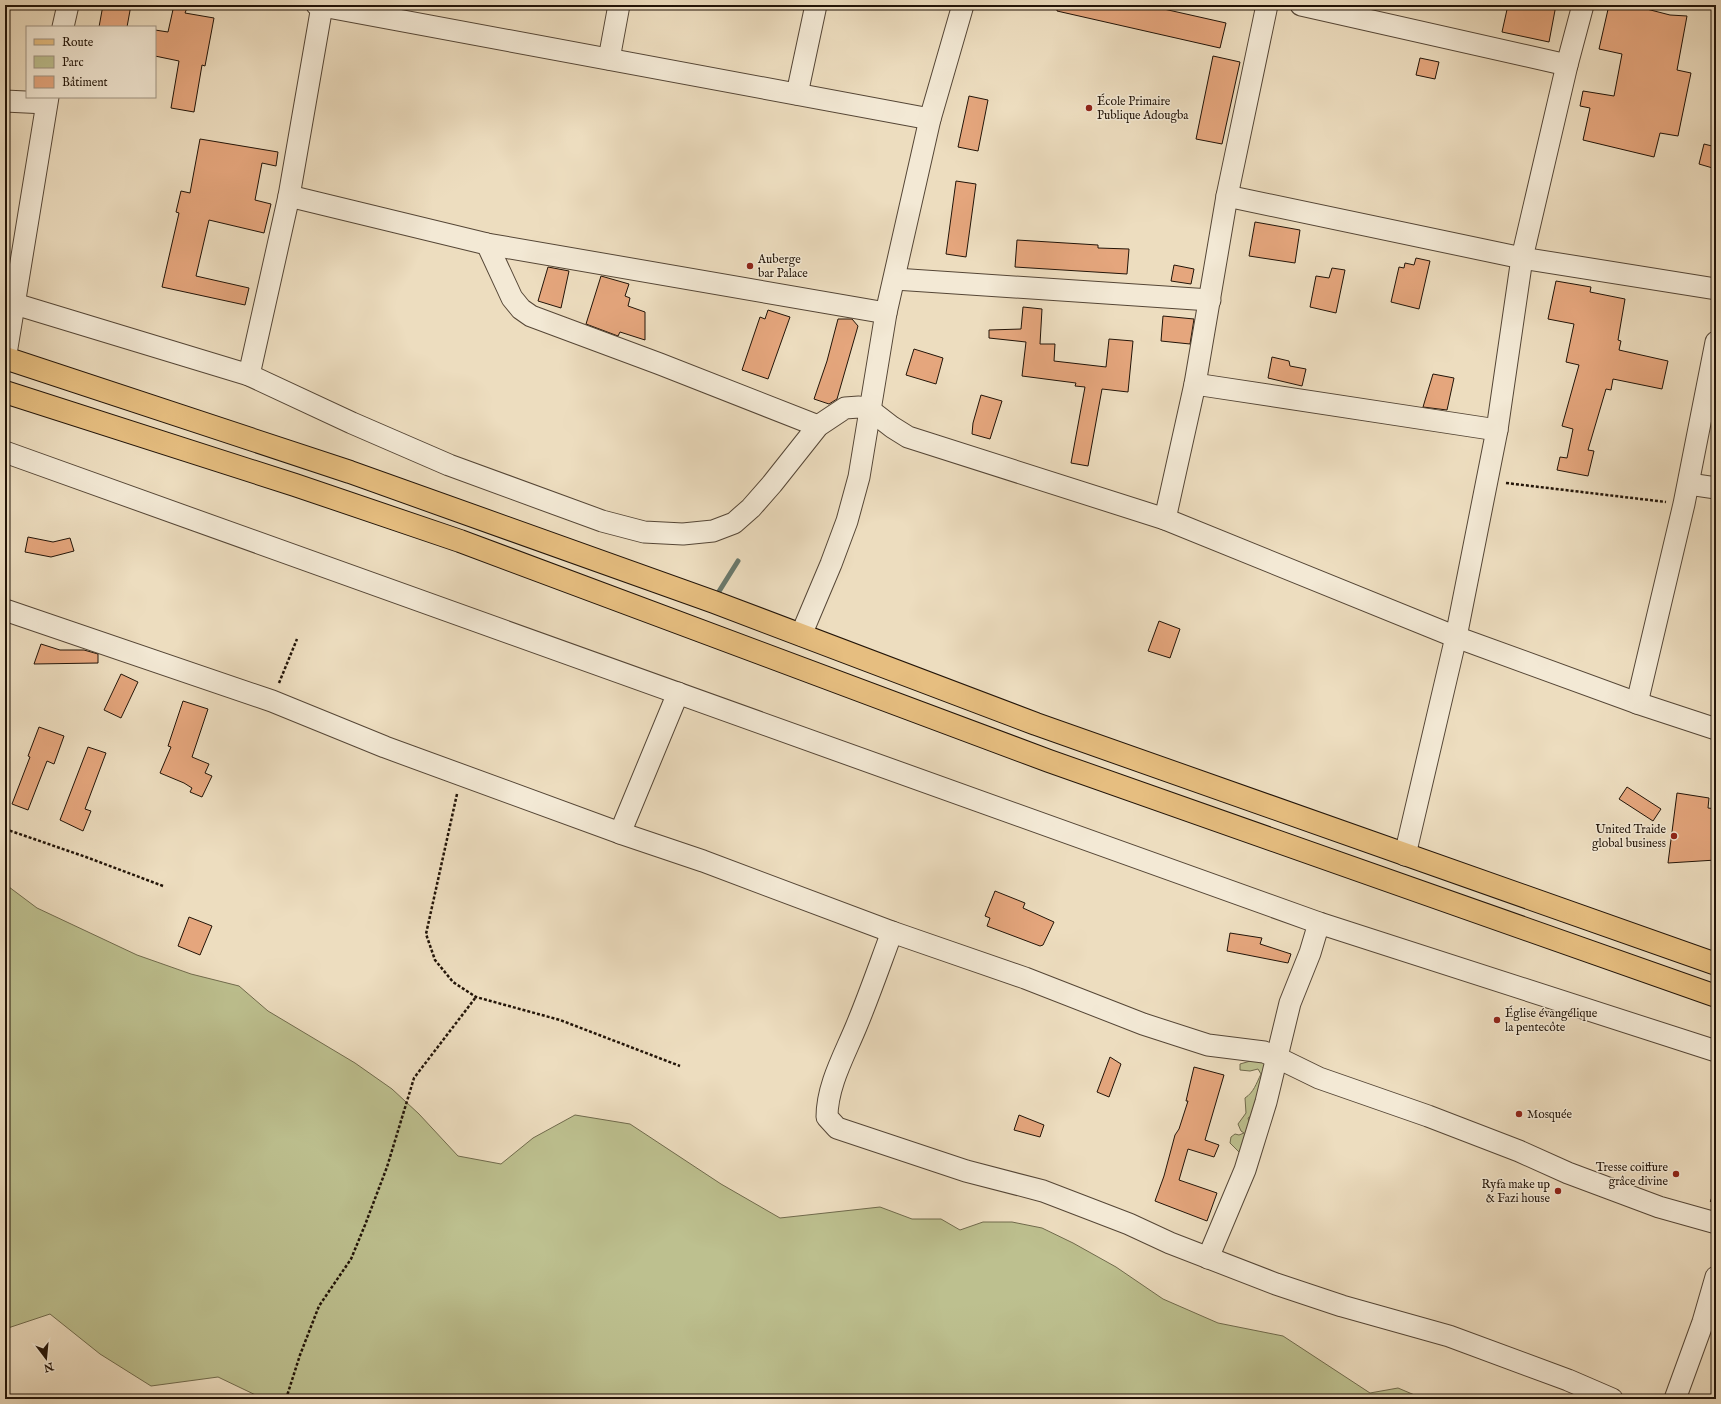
<svg xmlns="http://www.w3.org/2000/svg" width="1721" height="1404" font-family="'IM FELL English',serif">
	<style>
		.green { fill: #bdc08f; stroke: #706a4c }
		.lines { fill: none; stroke-linecap: round; stroke-linejoin: round }
		.stream { stroke: #6a796c; stroke-width: 5 }
		.building { fill: #e5a67d; stroke: #221408 }
		.street-casing { stroke: #554636; stroke-width: 23 }
		.primary-casing { stroke: #221408; stroke-width: 24 }
		.path { stroke: #221408; stroke-width: 2.5; stroke-dasharray: 3 2; stroke-linecap: butt }
		.street { stroke: #f3e9d5; stroke-width: 21 }
		.primary { stroke: #e6be80; stroke-width: 22 }
		.poi-dot { fill: #8f2418; stroke: #f3e9d5; stroke-width: 1.5 }
		.labels { text-anchor: middle; dominant-baseline: central; stroke-width: 3; stroke-linejoin: round; paint-order: stroke }
		.poi-label { font-size: 12px; fill: #221408; stroke: #f3e9d5; text-anchor: start }
	</style>
	<rect width="100%" height="100%" fill="#edddbf"/>
	<filter id="stains"><feTurbulence type="fractalNoise" baseFrequency=".005" numOctaves="4"/><feColorMatrix values="0 0 0 0 .2 0 0 0 0 .09 0 0 0 0 .02 0 0 0 .5 -.17"/></filter>
	<radialGradient id="worn" r=".72"><stop offset=".6" stop-color="#630" stop-opacity="0"/><stop offset="1" stop-color="#630" stop-opacity=".3"/></radialGradient>
	<g class="green">
		<path d="M5,884l32,24 100,47 54,19 48,12 29,25 87,52 37,26 27,25 39,42 43,8 32,-26 42,-23 55,9 91,60 59,34 100,-11 32,12h29l19,11 23,-8h29l30,6 31,15 43,24 47,32 55,24 65,13 87,57 28,-5 26,11h-1160l-46,-22 -67,9 -51,-32 -50,-40 -45,15z"/>
		<path d="M1270,1055l-16,59 -6,4 1,4 -8,32 -11,-11 1,-6 4,-3 4,1 5,-2 -3,-2 -3,-7 8,-11 -1,-15c9,-6 11,-14 16,-24l-3,-5 -8,2 -10,-1v-6c11,-3 19,-6 30,-9z"/>
	</g>
	<g class="lines">
		<path class="stream" d="M718,593l20,-32"/>
	</g>
	<g class="building">
		<path d="M103,5h28l-4,22h-28z"/>
		<path d="M174,5l13,3 -2,5 29,5 -9,48 -3,-1 -8,47 -23,-4 8,-47 -24,-5v-26l13,2z"/>
		<path d="M1057,5h89l80,18 -6,25 -163,-37z"/>
		<path d="M1508,5h48l-7,37 -47,-10z"/>
		<path d="M1609,5h22l39,10 17,1 -10,54 14,3 -13,63 -18,-3 -6,24 -71,-17 7,-32 -10,-2 3,-15 31,5 8,-42 -23,-5z"/>
		<path d="M1213,56l27,6 -18,82 -26,-5z"/>
		<path d="M1420,58l19,4 -4,17 -19,-4z"/>
		<path d="M969,96l19,4 -10,51 -20,-4z"/>
		<path d="M200,139l78,13 -2,14 -14,-3 -7,37 16,4 -7,29 -55,-13 -13,56 53,12 -4,17 -83,-18 17,-74 -3,-1 5,-21 9,2z"/>
		<path d="M1704,144l12,3v22l-17,-5z"/>
		<path d="M956,181l20,3 -10,73 -20,-3z"/>
		<path d="M1255,222l45,8 -5,33 -46,-7z"/>
		<path d="M1017,240l81,5v3l31,1 -2,25 -112,-7z"/>
		<path d="M1416,258l14,3 -11,48 -28,-7 8,-35 5,1 1,-5 9,2z"/>
		<path d="M1174,265l20,4 -3,15 -20,-3z"/>
		<path d="M548,267l21,4 -8,37 -23,-7z"/>
		<path d="M1332,268l13,2 -9,43 -26,-6 6,-31 13,2z"/>
		<path d="M601,276l28,8 -4,12 5,2 -2,8 17,6v28l-25,-8 -2,4 -32,-12z"/>
		<path d="M1556,281l35,6 -1,5 35,7 -7,41 3,1 -2,9 49,11 -6,28 -49,-10 -2,11 -5,-1 -18,61 6,1 -6,25 -31,-6 3,-13 7,1 6,-29 -11,-3 17,-61 -13,-3 8,-38 -26,-5z"/>
		<path d="M1023,307l19,2 -2,35h15l-1,17 52,6 3,-28 24,2 -5,51 -26,-3 -14,77 -17,-3 14,-76 -10,-1 1,-3 -54,-7 4,-34 -37,-4v-8l32,-1z"/>
		<path d="M768,310l22,7 -22,62 -26,-9 18,-53 5,2z"/>
		<path d="M1163,316l31,3 -4,25 -29,-3z"/>
		<path d="M838,319h14l6,7 -21,73 -8,5 -15,-5 13,-38z"/>
		<path d="M914,349l29,9 -7,26 -30,-9z"/>
		<path d="M1272,357l17,4 1,5 16,3 -4,17 -34,-8z"/>
		<path d="M1433,374l21,4 -7,32 -24,-3z"/>
		<path d="M981,395l21,6 -12,38 -18,-5 1,-11z"/>
		<path d="M28,537l25,5 17,-4 4,13 -23,6 -26,-5z"/>
		<path d="M1159,621l21,8 -10,29 -22,-7z"/>
		<path d="M41,644l19,6h24l14,4v9l-64,1z"/>
		<path d="M121,674l17,8 -17,36 -17,-8z"/>
		<path d="M183,701l25,8 -16,48 17,7 -4,9 7,3 -10,21 -12,-5 2,-4 -8,-5 -24,-10 11,-26 -3,-1z"/>
		<path d="M39,727l25,9 -10,28 -7,-3 -19,49 -16,-6 18,-47 -2,-1z"/>
		<path d="M88,747l18,6 -21,56 6,2 -8,20 -23,-11z"/>
		<path d="M1627,787l34,22 -8,12 -34,-22z"/>
		<path d="M1677,793l32,5 -1,10 8,1v51l-48,3z"/>
		<path d="M995,891l30,12 -2,5 31,14 -11,23 -3,1 -53,-20 3,-8 -5,-2z"/>
		<path d="M189,917l23,9 -12,29 -22,-9z"/>
		<path d="M1230,933l32,5 -2,6 31,10 -3,9 -61,-12z"/>
		<path d="M1110,1057l11,7 -12,33 -12,-5z"/>
		<path d="M1194,1067l30,8 -19,65 14,5 -5,12 -26,-8 -9,31 38,13 -10,28 -52,-20 9,-25 11,-41 4,-6 9,-28h-2z"/>
		<path d="M1019,1115l25,10 -4,12 -26,-7z"/>
	</g>
	<g class="lines">
		<g class="street-casing">
			<g id="street">
				<path d="M317,5l613,114"/>
				<path d="M1301,5l266,60"/>
				<path d="M63,27l5,-22"/>
				<path d="M609,59l10,-54"/>
				<path d="M797,94l19,-89"/>
				<path d="M5,101l41,2"/>
				<path d="M289,196l198,48 399,69"/>
				<path d="M1227,196l295,62 194,31"/>
				<path d="M487,244l25,54 9,11 10,7 129,48 158,62"/>
				<path d="M895,279l315,21"/>
				<path d="M15,304l234,71 103,48 97,42 153,56 42,11 39,2 30,-3 21,-8 17,-15 21,-24 46,-58 27,-18 14,-1 11,3 22,17 16,10 257,82 291,118 181,66 79,26"/>
				<path d="M5,360l43,-263"/>
				<path d="M249,375l40,-179 33,-190"/>
				<path d="M1195,384l302,46"/>
				<path d="M5,452l1314,471 397,128"/>
				<path d="M1689,484l27,4"/>
				<path d="M1165,519l30,-135 32,-188 40,-191"/>
				<path d="M5,610l267,91 113,46 235,86 83,28 189,71 133,46 118,46 65,21 56,7 12,5 43,21 109,38 91,35 49,22 91,34 57,16"/>
				<path d="M801,635l30,-71 16,-43 12,-44 27,-164 44,-194 33,-114"/>
				<path d="M1637,703l47,-199 32,-162"/>
				<path d="M620,833l58,-140"/>
				<path d="M1405,855l51,-218 41,-207 25,-172 45,-193 16,-60"/>
				<path d="M892,932c-12,32 -23,64 -36,95 -12,29 -29,59 -29,90l10,11 129,43 77,20 86,33 41,19 106,41 66,22 107,30 119,44 44,19"/>
				<path d="M1208,1258l37,-88 21,-68 24,-99 20,-50 9,-30"/>
				<path d="M1675,1399l28,-77 13,-45"/>
			</g>
		</g>
		<g class="primary-casing">
			<g id="primary">
				<path d="M5,358l345,114 364,130 322,122 680,240"/>
				<path d="M5,392l290,93 165,56 589,220 667,235"/>
			</g>
		</g>
		<g class="path">
			<path d="M39,5l9,4"/>
			<path d="M1506,483l160,19"/>
			<path d="M279,683l18,-44"/>
			<path d="M457,794l-31,140 9,26 18,22 23,15 84,23 120,46"/>
			<path d="M5,829l81,28 77,29"/>
			<path d="M1711,1202l5,-16"/>
			<path d="M286,1399l14,-44 19,-49 32,-47 14,-34 22,-58 27,-89 62,-81"/>
		</g>
		<use href="#street" class="street"/>
		<use href="#primary" class="primary"/>
	</g>
	<g class="poi-dot">
		<circle cx="1089" cy="108" r="4"/>
		<circle cx="750" cy="266" r="4"/>
		<circle cx="1674" cy="836" r="4"/>
		<circle cx="1497" cy="1020" r="4"/>
		<circle cx="1519" cy="1114" r="4"/>
		<circle cx="1676" cy="1174" r="4"/>
		<circle cx="1558" cy="1191" r="4"/>
	</g>
	<g class="labels">
		<g class="poi-label">
			<text x="1097" y="101">École Primaire<tspan x="1097" dy="14">Publique Adougba</tspan></text>
			<text x="758" y="259">Auberge<tspan x="758" dy="14">bar Palace</tspan></text>
			<text x="1666" y="829" text-anchor="end">United Traide<tspan x="1666" dy="14">global business</tspan></text>
			<text x="1505" y="1013">Église évangélique<tspan x="1505" dy="14">la pentecôte</tspan></text>
			<text x="1527" y="1114">Mosquée</text>
			<text x="1668" y="1167" text-anchor="end">Tresse coiffure<tspan x="1668" dy="14">grâce divine</tspan></text>
			<text x="1550" y="1184" text-anchor="end">Ryfa make up<tspan x="1550" dy="14">&amp; Fazi house</tspan></text>
		</g>
	</g>
	<rect width="1721" height="1404" fill="none" stroke="#edddbf" stroke-width="20"/>
	<rect x="6" y="6" width="1709" height="1392" fill="none" stroke="#221408" stroke-width="2"/>
	<rect x="10" y="10" width="1701" height="1384" fill="none" stroke="#221408"/>
	<rect x="26" y="26" width="130" height="72" fill="#f3e9d5" stroke="#9f9483"/>
	<rect x="34" y="39" width="20" height="6" fill="#e6be80" stroke="#9f9483"/>
	<text x="62" y="46" font-size="12" fill="#221408">Route</text>
	<rect x="34" y="56" width="20" height="12" fill="#bdc08f" stroke="#9f9483"/>
	<text x="62" y="66" font-size="12" fill="#221408">Parc</text>
	<rect x="34" y="76" width="20" height="12" fill="#e5a67d" stroke="#9f9483"/>
	<text x="62" y="86" font-size="12" fill="#221408">Bâtiment</text>
	<g transform="translate(46 1358) rotate(164)" stroke="#f3e9d5" stroke-width="3" paint-order="stroke">
	<path d="M0-3L7 15L0 10L-7 15Z" fill="#221408"/>
	<text y="-6" font-size="11" font-weight="bold" text-anchor="middle" fill="#221408">N</text>
	</g>
	<rect width="100%" height="100%" filter="url(#stains)"/>
	<rect width="100%" height="100%" fill="url(#worn)"/>
</svg>
